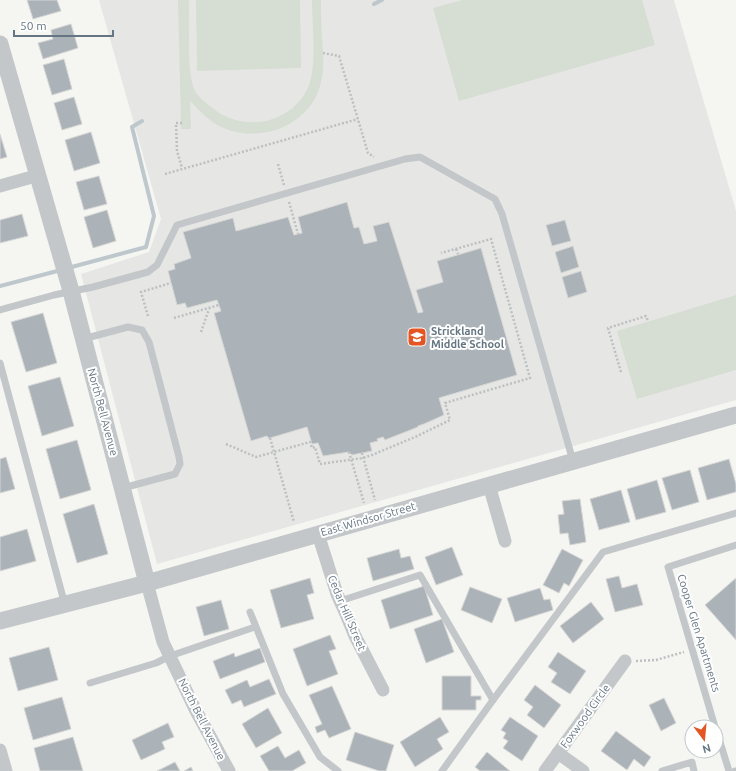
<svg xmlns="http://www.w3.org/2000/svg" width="736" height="771" font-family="Ubuntu,sans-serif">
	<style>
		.built { fill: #e6e7e5 }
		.green { fill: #d6ddd3 }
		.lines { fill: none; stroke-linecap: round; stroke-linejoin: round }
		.stream { stroke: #bdc7cc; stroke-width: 4 }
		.building { fill: #abb3b8; stroke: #d7d7d5 }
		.path { stroke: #bdbfc1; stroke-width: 2.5; stroke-dasharray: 2 2; stroke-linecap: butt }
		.service { stroke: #c3c7ca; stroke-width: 7 }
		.minor { stroke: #c3c7ca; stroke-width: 13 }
		.tertiary { stroke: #c3c7ca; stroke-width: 17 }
		.labels { text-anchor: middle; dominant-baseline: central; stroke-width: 4; stroke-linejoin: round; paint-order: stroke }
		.poi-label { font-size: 11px; font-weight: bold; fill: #647583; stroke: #fff; text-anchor: start }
		.street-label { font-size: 11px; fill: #647583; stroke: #fff }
	</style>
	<rect width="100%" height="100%" fill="#f5f6f2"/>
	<path class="built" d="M99,0h575l62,211v189l-579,164 -76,-290 68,-22 12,-33z"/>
	<g class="green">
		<path d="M178,0h11c1,22 -3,73 6,91 3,6 10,11 15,15 31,28 83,19 99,-21 8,-22 3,-61 3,-85h9c0,12 0,25 1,37 1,17 3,32 -2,49 -11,39 -58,57 -94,43 -16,-6 -25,-17 -36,-28l1,28h-10z"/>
		<path d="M196,0h104l1,68 -104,3z"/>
		<path d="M462,0h180l13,45 -196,56 -26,-93z"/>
		<path d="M736,295v75l-99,29 -20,-68z"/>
	</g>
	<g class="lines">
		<g class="stream">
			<path d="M374,4l8,-4"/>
			<path d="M68,268l78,-21 8,-31 -22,-89 10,-6"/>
			<path d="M0,286l61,-16"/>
		</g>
	</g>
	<g class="building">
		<path d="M27,0h30l4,11 -28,8z"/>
		<path d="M71,24l7,24 -35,11 -5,-16 15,-4 -2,-9z"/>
		<path d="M64,59l8,30 -20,6 -9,-30z"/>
		<path d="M74,97l8,27 -20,6 -8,-27z"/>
		<path d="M91,132l9,31 -26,8 -9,-31z"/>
		<path d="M0,134l7,23 -7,2z"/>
		<path d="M99,176l8,28 -23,6 -8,-28z"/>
		<path d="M347,202l7,26 5,-1 5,17 13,-3 -4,-15 16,-4 29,91 5,-1 -7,-22 27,-8 -6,-21 44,-13 36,127 -78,23 5,17 -20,9 -6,2v1l-33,13 -2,-3 -6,2 1,2 -8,2 2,8 -20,4 -3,-3 -26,4 -5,-13 -6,1 -5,-17 -37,11h-2l-1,-2 -16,5 -37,-128 7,-2 -4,-11 -30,8 -2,-5 -8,2 -9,-34 7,-2 -1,-5 17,-6 -8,-26 50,-14 3,13 52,-14 6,18 8,-2 -4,-16z"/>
		<path d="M107,210l9,31 -23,7 -9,-31z"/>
		<path d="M22,214l6,22 -28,7v-23z"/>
		<path d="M565,220l6,21 -19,5 -6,-21z"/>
		<path d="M573,246l6,21 -18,6 -6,-21z"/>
		<path d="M581,271l6,21 -19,6 -6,-21z"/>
		<path d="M43,313l14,50 -31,9 -15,-50z"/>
		<path d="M60,377l14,49 -32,10 -14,-50z"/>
		<path d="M77,440l14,50 -31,9 -14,-50z"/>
		<path d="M6,457l9,32 -15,4v-34z"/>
		<path d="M729,459l7,25v8l-29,8 -9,-32z"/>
		<path d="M690,470l9,32 -27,8 -10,-32z"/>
		<path d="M657,480l9,32 -30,8 -9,-31z"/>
		<path d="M621,490l9,32 -31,8 -9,-31z"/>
		<path d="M580,499l6,43 -16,3 -2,-12 -8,1 -2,-19 6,-1 -2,-13z"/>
		<path d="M94,504l14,50 -31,9 -14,-49z"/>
		<path d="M27,529l9,32 -36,10v-34z"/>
		<path d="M452,547l11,28 -27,10 -11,-28z"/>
		<path d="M399,549l2,9 9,-2 4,13 -41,12 -6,-23z"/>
		<path d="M562,549l21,11 -14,26 -5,-3 -5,10 -16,-8z"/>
		<path d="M619,576l3,12 15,-4 6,21 -28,7 -9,-33z"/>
		<path d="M310,578l4,15 -7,2 7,24 -33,9 -11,-38z"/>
		<path d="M736,578v62l-31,-35z"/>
		<path d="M424,586l9,29 -43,14 -9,-29z"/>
		<path d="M470,587l32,12 -10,24 -31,-13z"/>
		<path d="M540,588l4,12 6,-1 3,11 -38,12 -8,-24z"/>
		<path d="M221,600l8,29 -25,7 -8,-29z"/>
		<path d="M591,602l13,17 -31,24 -13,-17z"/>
		<path d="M442,619l12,33 -28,11 -12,-34z"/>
		<path d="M330,635l6,14 -7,2 9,23 -31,12 -14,-37z"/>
		<path d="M49,647l9,33 -40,11 -9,-33z"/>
		<path d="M260,648l5,14 -45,17 -7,-18 21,-8 1,4z"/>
		<path d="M558,652l28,19 -16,23 -19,-12 6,-9 -9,-6z"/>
		<path d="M442,676h29v20h10v4h-5v10h-34z"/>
		<path d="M269,679l7,15 -32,13 -3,-7 -9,4 -7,-14 22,-10 3,7z"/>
		<path d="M535,685l26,20 -17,23 -17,-13 6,-8 -9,-7z"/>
		<path d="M332,686l19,43 -22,9 -4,-8 -8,3 -2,-6 7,-3 -13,-29z"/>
		<path d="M62,697l9,32 -38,11 -9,-32z"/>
		<path d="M664,698l12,25 -15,8 -12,-26z"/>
		<path d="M268,708l14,25 -26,15 -14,-24z"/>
		<path d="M440,717l9,15 -12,7 6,10 -28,18 -15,-25z"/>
		<path d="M510,717l28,19 -16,25 -19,-13 5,-7 -5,-3 3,-5 -5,-3z"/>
		<path d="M168,723l6,14 -12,5 3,7 -24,11 -9,-20z"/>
		<path d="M616,731l35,26 -7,10 -10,-8 -7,11 -26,-19z"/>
		<path d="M355,732l39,13 -8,26h-7l-33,-11z"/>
		<path d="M73,737l10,34h-43l-6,-23z"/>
		<path d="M278,746l7,12 14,-8 7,13 -14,8h-23l-9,-15z"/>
		<path d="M487,752l23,19h-30l-5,-4z"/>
		<path d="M175,762l5,9h-23z"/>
		<path d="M191,767l2,4h-9z"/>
	</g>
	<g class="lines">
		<g class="path">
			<path d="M323,53l16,3 29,97 6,4"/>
			<path d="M182,123h-6l1,28 5,17"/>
			<path d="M278,164l6,21"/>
			<path d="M165,174l193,-55"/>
			<path d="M289,202l9,32"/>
			<path d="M456,249l2,5"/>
			<path d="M148,316l-7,-24 30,-9"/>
			<path d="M174,318l45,-13"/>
			<path d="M201,332l8,-23"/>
			<path d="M621,372l-13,-44 38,-12 2,5"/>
			<path d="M270,438l24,84"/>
			<path d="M226,444l30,13 54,-15 2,6 3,-1 5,17 43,-6 9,-3 43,-18 35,-17 -5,-17 85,-25 -39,-139 -50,14"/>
			<path d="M349,452l15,51"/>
			<path d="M362,453l13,47"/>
			<path d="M636,661l20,-1 28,-8"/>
		</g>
		<g class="service">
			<path d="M0,310l54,-15 39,-8 55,-15 9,-7 20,-40 228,-66 15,-2 75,42 7,15 71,247"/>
			<path d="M83,339l45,-12 14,3 7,12 30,115 1,7 -5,10 -52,14"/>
			<path d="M0,363l65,242"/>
			<path d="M340,601l80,-26 73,125"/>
			<path d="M250,612l33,82 37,63 18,14"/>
			<path d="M90,683l66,-20 14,-7 85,-29"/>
			<path d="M715,727l-47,-160 68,-22"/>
			<path d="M716,729l13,42"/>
			<path d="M442,771l51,-71 110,-148 133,-39"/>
			<path d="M662,771l30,-9 2,9"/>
			<path d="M735,771h1"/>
		</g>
		<g class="minor">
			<path d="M0,186l39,-11"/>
			<path d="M489,485l16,56"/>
			<path d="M318,534l19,60 9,20 9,22 28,54"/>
			<path d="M147,583l16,59 32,67 34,62"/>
			<path d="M0,750l6,21"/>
			<path d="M558,753l25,18"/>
			<path d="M545,771l80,-110"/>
		</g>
		<g class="tertiary">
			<path d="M0,44c24,82 47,165 71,247l76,292"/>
			<path d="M0,621l147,-38 589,-168"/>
		</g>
	</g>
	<defs>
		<g id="school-square" transform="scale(1)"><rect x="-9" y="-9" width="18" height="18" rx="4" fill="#e45523" stroke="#fff"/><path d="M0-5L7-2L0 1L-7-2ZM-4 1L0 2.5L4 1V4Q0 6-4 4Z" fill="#fff"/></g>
	</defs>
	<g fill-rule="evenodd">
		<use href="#school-square" x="417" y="337"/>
	</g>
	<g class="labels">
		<g class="poi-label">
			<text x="431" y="331">Strickland<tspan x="431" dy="13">Middle School</tspan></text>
		</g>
		<g class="street-label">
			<text transform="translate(103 412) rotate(75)">North Bell Avenue</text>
			<text transform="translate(368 519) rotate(-16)">East Windsor Street</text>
			<text transform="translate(347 613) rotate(67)">Cedar Hill Street</text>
			<text transform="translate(699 633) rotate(73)">Cooper Glen Apartments</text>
			<text transform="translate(585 716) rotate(-54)">Foxwood Circle</text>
			<text transform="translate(202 719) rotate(63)">North Bell Avenue</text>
		</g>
	</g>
	<g transform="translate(704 739) rotate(164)"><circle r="19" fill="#ffffff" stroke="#c1c8cd"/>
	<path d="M0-3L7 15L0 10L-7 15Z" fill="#e45523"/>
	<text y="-6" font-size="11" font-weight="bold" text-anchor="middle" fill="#647583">N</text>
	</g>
	<path d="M14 30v6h99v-6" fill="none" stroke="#647583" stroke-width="2"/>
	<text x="20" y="30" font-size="12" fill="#647583" stroke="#ffffff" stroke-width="3" paint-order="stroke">50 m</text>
</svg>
